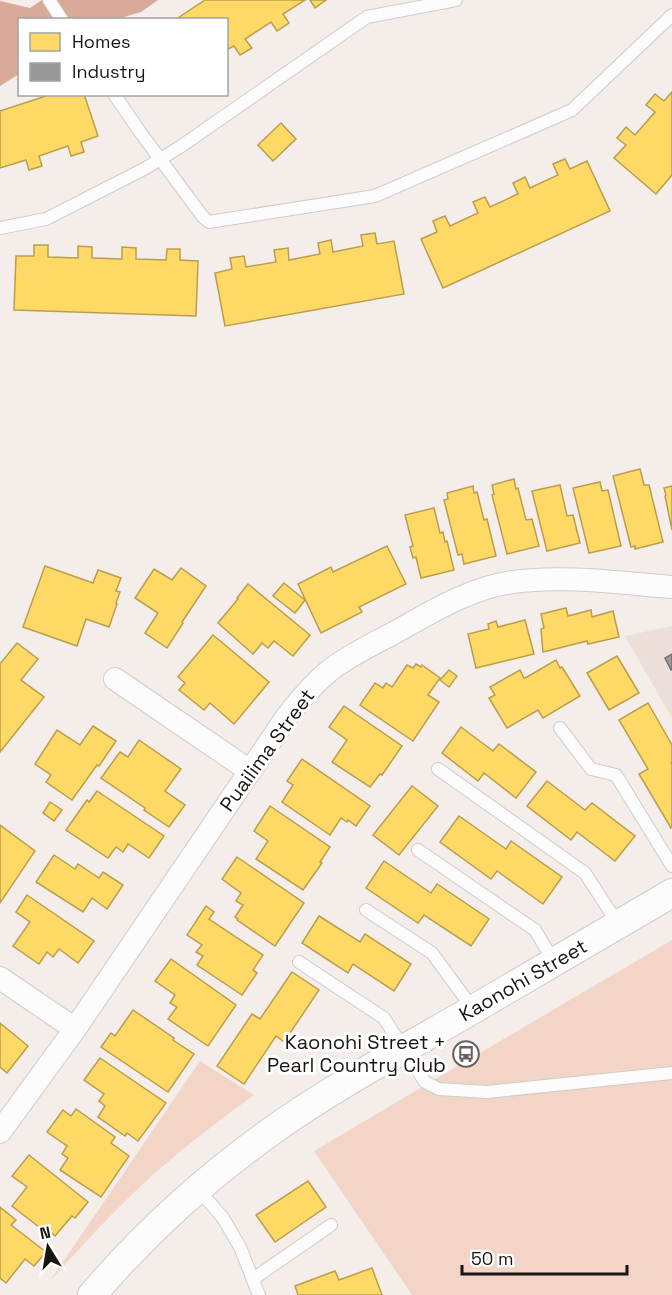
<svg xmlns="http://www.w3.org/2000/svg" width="672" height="1295" font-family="'Space Grotesk',sans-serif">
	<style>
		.built { fill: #ecdfd9 }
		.green { fill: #f3d5c8 }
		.water { fill: #d8aa97 }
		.homes { fill: #ffd966; stroke: #ba9e4d; stroke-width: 1.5 }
		.industry { fill: #999; stroke: #737171; stroke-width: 1.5 }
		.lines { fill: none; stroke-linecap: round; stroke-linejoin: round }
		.service-casing { stroke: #d0cbc9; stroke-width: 14 }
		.minor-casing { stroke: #d0cbc9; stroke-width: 24 }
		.tertiary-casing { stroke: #d0cbc9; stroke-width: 30 }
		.service { stroke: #fdfcfc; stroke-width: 12 }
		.minor { stroke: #fdfcfc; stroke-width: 22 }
		.tertiary { stroke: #fdfcfc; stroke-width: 28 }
		.labels { text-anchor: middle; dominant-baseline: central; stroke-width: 6; stroke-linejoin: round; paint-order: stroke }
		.street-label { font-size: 20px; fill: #191513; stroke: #fff }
		.poi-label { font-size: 20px; fill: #191513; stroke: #fff; text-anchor: end }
	</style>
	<rect width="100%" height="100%" fill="#f4edea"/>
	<path class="built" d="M672,626v92l-47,-82z"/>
	<g class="green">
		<path d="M672,940v355h-260l-98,-144 130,-77z"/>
		<path d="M200,1061l54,34c-29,21 -57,42 -84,65 -44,37 -82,79 -120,121z"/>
	</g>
	<path class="water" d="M42,0h116l-17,12 -24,7 -97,1 -1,54 -19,12v-85l30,7z"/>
	<g class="homes">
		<path d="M205,0h100l-22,14 6,9 -12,8 -6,-9 -26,17 7,9 -12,7 -6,-9 -8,4v-30h-51z"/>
		<path d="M310,0h16l-11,8z"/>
		<path d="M672,92v83l-16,19 -42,-36 12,-13 -9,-7 9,-11 9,8 20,-23 -9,-7 9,-11 9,7z"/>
		<path d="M52,94h32l14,42 -17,6 3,10 -13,4 -3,-10 -29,10 3,10 -13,4 -3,-10 -26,8v-57z"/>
		<path d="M281,123l15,16 -23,22 -15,-16z"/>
		<path d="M565,159l5,10 17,-8 23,50 -167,77 -22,-49 16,-7 -4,-11 12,-5 5,10 28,-13 -5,-11 12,-5 5,10 28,-13 -5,-11 12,-6 5,11 28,-13 -5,-11z"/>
		<path d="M375,233l2,11 17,-3 10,53 -179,32 -10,-53 17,-4 -2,-11 14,-2 2,11 30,-5 -2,-12 14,-2 1,12 31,-6 -2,-11 13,-3 2,12 30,-6 -2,-11z"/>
		<path d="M34,245h14v12l30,1v-12l14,1v11l30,1v-12l14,1v11l30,1 1,-11h13v11l18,1 -2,55 -182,-6 2,-54h18z"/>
		<path d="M640,469l4,16h5l14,57 -28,7v-3l-4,1 -18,-71z"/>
		<path d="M514,479l2,10 2,-1 8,32 6,-1 7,27 -32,8 -15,-59 2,-1 -2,-9z"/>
		<path d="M600,482l2,9 6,-1 13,56 -32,7 -16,-65z"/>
		<path d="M560,485l7,31 6,-1 7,28 -33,8 -15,-60z"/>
		<path d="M473,486l1,7 3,-1 7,28 3,-1 9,37 -32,8 -2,-10 -4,1 -14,-55 4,-1 -1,-6z"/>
		<path d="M672,486v44l-7,-34 1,-1 -2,-7z"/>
		<path d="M434,508l6,25 3,-1 2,10 2,-1 7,29 -33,8 -5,-21 -3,1 -3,-11 3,-1 -8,-31z"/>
		<path d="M387,546l19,38 -47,23 3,5 -41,21 -23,-49 33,-17 2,5z"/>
		<path d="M45,566l48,17 5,-13 23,8 -5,13 4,1 -4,11 1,1 -8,23 -23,-8 -9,27 -54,-19z"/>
		<path d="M181,568l25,18 -24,36 1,1 -16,25 -22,-15 13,-20 -23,-15 19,-29 18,11z"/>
		<path d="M284,583l21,17 -10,13 -22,-17z"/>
		<path d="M248,584l62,51 -17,21 -19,-15 -6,7 -6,-5 -9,11 -35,-31 20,-24 -1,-1z"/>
		<path d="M566,608l2,8 23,-6 1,7 21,-6 6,26 -31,7 -1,-3 -44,11 -2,-23 3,-1 -3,-14z"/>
		<path d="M525,620l9,34 -58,14 -8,-34 21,-5 -1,-5 8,-3 2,6z"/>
		<path d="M213,635l56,47 -35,42 -24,-21 -6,7 -25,-20 6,-7 -7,-6z"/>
		<path d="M17,643l21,16 -17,21 23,17 -44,55v-88z"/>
		<path d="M617,656l22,37 -30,17 -22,-37z"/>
		<path d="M556,660l4,8 2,-1 18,29 -37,22 -5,-8 -31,18 -18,-30 6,-3 -5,-8 30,-17 4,8 3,-1z"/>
		<path d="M416,664l5,3 1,-2 18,13 -12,17 11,7 -26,39 -53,-36 15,-22 8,5 3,-5 6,4 15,-22 6,3z"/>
		<path d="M449,670l8,6 -8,11 -9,-7z"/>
		<path d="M648,703l24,42v18h-1l1,2v62l-1,1 -32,-54 9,-5 -29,-49z"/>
		<path d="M344,706l58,40 -20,29 -2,-1 -10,13 -38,-25 15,-22 -18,-13z"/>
		<path d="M93,726l23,15 -17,25 -2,-1 -25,35 -26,-18 5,-7 -16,-11 22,-34 23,15z"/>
		<path d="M461,727l32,24 6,-7 37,28 -20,26 -32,-25 -6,8 -36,-28z"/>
		<path d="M139,740l42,29 -16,22 20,14 -16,22 -25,-17 1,-2 -44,-30 19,-26 8,5z"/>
		<path d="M302,759l68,47 -14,20 -8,-6 -1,2 -6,-4 -11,17 -48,-33 11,-17 -6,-4z"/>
		<path d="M547,781l38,29 7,-7 43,33 -20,25 -38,-29 -6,8 -44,-34z"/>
		<path d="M412,786l26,20 -39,49 -26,-20z"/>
		<path d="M97,791l67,45 -15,22 -21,-14 -5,8 -7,-5 -8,11 -42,-28 21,-30 2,2z"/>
		<path d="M50,802l12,8 -8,11 -11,-8z"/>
		<path d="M270,806l60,41 -10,15 2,1 -19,27 -47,-31 12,-18 -14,-10z"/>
		<path d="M459,816l47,33 5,-8 51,36 -19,27 -46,-33 -6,8 -51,-37z"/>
		<path d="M0,825l35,26 -35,52z"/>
		<path d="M54,855l21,14 3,-5 21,14 4,-6 20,13 -16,24 -15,-11 -9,14 -47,-30z"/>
		<path d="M237,857l67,46 -29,43 -38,-26 1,-1 -3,-2 8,-12 -7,-4 5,-8 -19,-14z"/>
		<path d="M384,861l47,32 6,-9 52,35 -18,27 -47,-31 -6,8 -52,-35z"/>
		<path d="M27,895l67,46 -16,22 -19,-14 -6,8 -6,-5 -8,12 -26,-18 17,-24 -14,-10z"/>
		<path d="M206,906l8,6 -5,7 54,36 -10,15 4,3 -15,22 -45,-30 6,-9 -7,-4 6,-7 -15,-10z"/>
		<path d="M319,916l41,26 5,-8 46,30 -17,27 -41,-27 -5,9 -46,-30z"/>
		<path d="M171,959l65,46 -28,41 -40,-27 9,-12 -7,-4 5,-8 -20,-14z"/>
		<path d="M292,972l27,18 -35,52 -8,-6 -32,48 -27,-18 35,-52 8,5z"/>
		<path d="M133,1010l41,28 -1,2 21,14 -26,38 -67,-45 10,-14 4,3z"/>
		<path d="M0,1023l28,23 -21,27 -7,-6z"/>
		<path d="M100,1058l66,45 -28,38 -11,-8 -2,3 -27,-19 7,-11 -6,-5 5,-7 -20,-14z"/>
		<path d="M76,1109l39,28 -4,6 18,13 -28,41 -41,-27 8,-12 -6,-4 5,-8 -20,-14 16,-22 8,6z"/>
		<path d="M29,1155l59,47 -13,16 -3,-2 -17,20 -10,-9 -2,3 -31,-24 15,-19 -15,-11z"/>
		<path d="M308,1181l18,26 -51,35 -19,-27z"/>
		<path d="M0,1207l16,13 -5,5 35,27 -12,14 -9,-7 -19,24 -6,-5z"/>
		<path d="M372,1268l10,27h-84l-3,-9 40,-15 4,9z"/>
	</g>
	<path class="industry" d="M672,654v15l-1,1 -6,-12z"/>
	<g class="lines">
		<g class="service-casing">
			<g id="service">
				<path d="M49,0l13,20"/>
				<path d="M114,94l26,38 63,85 6,5 166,-26 188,-82 9,-4 100,-95"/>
				<path d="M0,228l46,-9 98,-50 36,-22 187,-130 89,-17"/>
				<path d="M560,728l31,41 25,6 56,91"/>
				<path d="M438,769l147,104 33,51"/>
				<path d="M418,850l117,80 19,32"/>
				<path d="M366,910l66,43 41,56"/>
				<path d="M299,962l85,56 41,64 14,7 48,3 185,-19"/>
				<path d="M198,1189l25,29 17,29 19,48"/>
				<path d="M253,1279l78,-54"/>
			</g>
		</g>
		<g class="minor-casing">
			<g id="minor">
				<path d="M115,679l135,92"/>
				<path d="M0,978l75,51"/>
				<path d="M0,1132l75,-103 211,-311c13,-17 26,-33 43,-47 19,-15 42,-26 63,-37 38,-21 77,-46 121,-52 52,-7 107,1 159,5"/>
			</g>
		</g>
		<g class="tertiary-casing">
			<path id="tertiary" d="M92,1295c53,-62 115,-118 181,-165 59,-42 124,-77 187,-113 71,-41 141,-83 212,-124"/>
		</g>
		<use href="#service" class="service"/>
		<use href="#minor" class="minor"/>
		<use href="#tertiary" class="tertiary"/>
	</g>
	<defs>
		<g id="bus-ring" transform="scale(1.35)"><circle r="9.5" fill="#fff" stroke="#66615e" stroke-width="1.5"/><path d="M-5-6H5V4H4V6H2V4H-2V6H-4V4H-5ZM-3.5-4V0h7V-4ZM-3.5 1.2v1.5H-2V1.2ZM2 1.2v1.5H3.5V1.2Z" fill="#66615e"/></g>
	</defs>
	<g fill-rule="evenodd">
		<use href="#bus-ring" x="466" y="1054"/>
	</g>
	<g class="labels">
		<g class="street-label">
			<text transform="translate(267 750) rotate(-54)">Puailima Street</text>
			<text transform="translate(523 980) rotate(-30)">Kaonohi Street</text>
		</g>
		<g class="poi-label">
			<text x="446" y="1042">Kaonohi Street +<tspan x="446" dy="23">Pearl Country Club</tspan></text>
		</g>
	</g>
	<rect x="18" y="18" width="210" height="78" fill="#ffffff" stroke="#a3a1a1" stroke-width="1.5"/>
	<rect x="30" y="33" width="30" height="18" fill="#ffd966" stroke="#a3a1a1" stroke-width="1.5"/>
	<text x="72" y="48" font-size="18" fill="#191513">Homes</text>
	<rect x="30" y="63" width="30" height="18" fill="#999999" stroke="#a3a1a1" stroke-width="1.5"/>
	<text x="72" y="78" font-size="18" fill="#191513">Industry</text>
	<g transform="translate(48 1247) rotate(349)" stroke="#ffffff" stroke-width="4.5" paint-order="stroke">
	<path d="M0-4.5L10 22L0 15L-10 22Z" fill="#191513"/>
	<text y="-9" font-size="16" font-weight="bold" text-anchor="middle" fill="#191513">N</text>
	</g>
	<path d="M462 1265v9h165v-9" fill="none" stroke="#191513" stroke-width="3"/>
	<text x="471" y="1265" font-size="18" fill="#191513" stroke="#ffffff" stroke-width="4.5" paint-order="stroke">50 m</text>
</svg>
